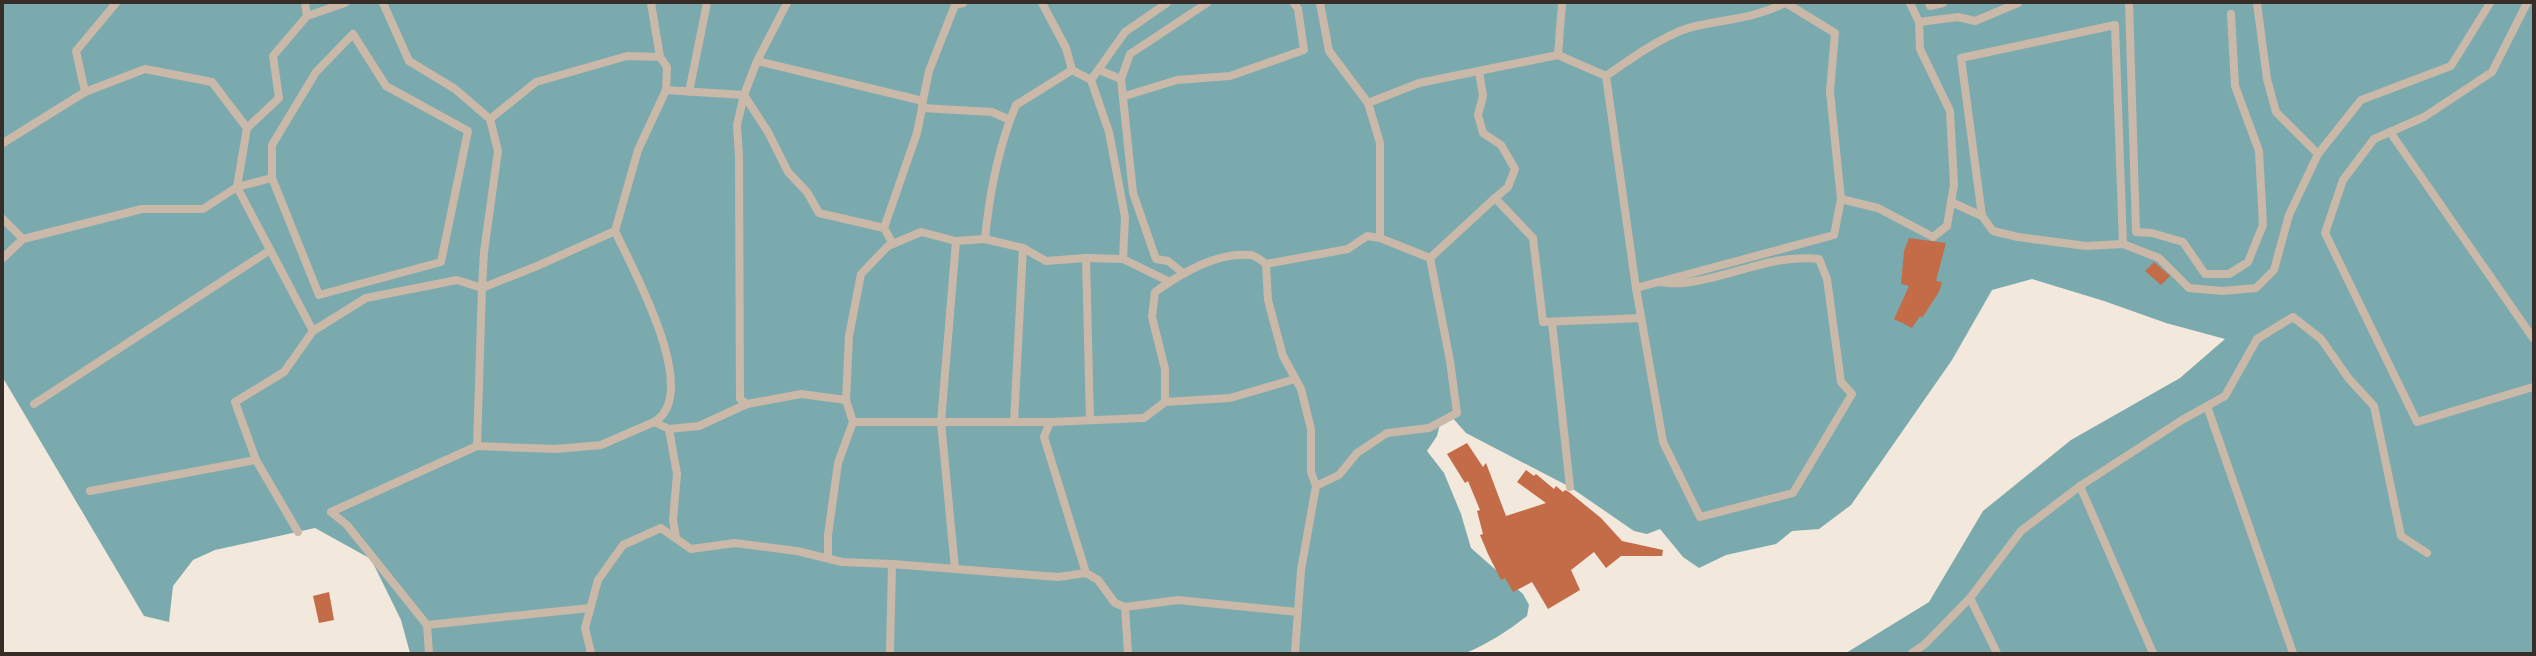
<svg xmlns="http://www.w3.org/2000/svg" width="2536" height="656" font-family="'DM Sans',sans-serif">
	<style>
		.water { fill: #7baaae }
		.building { fill: #c46b48 }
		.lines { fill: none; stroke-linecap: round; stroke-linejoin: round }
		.lane { stroke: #cab9a8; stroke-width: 8 }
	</style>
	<rect width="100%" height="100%" fill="#f2e8dc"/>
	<path class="water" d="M3,3h2530v650h-687l83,-51 54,-91 88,-71 109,-62 45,-39 -59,-16 -62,-22 -72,-22 -40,11 -40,70 -101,145 -32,24 -27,2 -16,13 -50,11 -27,13 -16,-11 -23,-28 -13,5 -13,-3 -64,-44 -104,-54 -16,-18 -9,5 -4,16 -10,15 17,22 17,41 10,34 52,46 6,11 -2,11c-19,15 -38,27 -61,37h-1056l-9,-33 -30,-61 -56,-31 -100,22 -22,10 -20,26 -4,36 -25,-6 -141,-238z"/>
	<g class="building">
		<path d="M1909,238l37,5 -10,38 6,1 -3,10 -17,26 -2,-2 -8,12 -18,-9 15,-33 -8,-2 3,-33z"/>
		<path d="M2154,262l16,14 -9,9 -16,-14z"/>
		<path d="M1467,443l16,24 3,-4 20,53 40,-13 -29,-21 9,-12 8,6 2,-2 18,15 2,-3 7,6 2,-2 4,2 32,26 21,23 41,9 -1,6h-41l-15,12 -12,-16 -23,18 9,20 -32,19 -16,-27 -19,10 -8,-14 -4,2 -13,-26 -8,-19 3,-1 -6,-23 3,-1 -12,-29 -3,2 -18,-29z"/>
		<path d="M329,592l5,28 -15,3 -6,-27z"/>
	</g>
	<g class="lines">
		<g class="lane">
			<path d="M116,3l-40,48 9,41 60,-23 67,13 35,46 32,-30 -6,-42 34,-40 -2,-13"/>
			<path d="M383,3l26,58 46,28 35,30 46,-37 91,-26 33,1 7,10 -1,23"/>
			<path d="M651,3l9,54"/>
			<path d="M1042,3l24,45 6,22"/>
			<path d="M1320,3l9,48 39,52 51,-20 139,-28"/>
			<path d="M1562,3l-4,52 48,21c24,-17 62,-44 90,-50 31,-7 60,-8 89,-23"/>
			<path d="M1910,3l9,19 39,-5 17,4 43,-18"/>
			<path d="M1929,3l1,3 13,-3"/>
			<path d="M2129,3l7,229 16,1 31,9 22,32h24l19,-12 15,-37 -4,-74 -24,-65 -4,-72"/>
			<path d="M2257,3l10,76 9,33 42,42"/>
			<path d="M2527,3l-35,69 -68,45 -50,22 -31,41 -18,53 92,189 116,-35"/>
			<path d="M307,16l38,-13"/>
			<path d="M757,61l30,-58"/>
			<path d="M1099,70l22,9 12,114 23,66 12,2 15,12"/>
			<path d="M1479,71l4,25 -5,19 5,18 18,12 14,24 -7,18 -13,11 38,40 10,84 98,-4"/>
			<path d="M1606,76l30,212 198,-53 7,-36 -11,-107 5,-59 -49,-30"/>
			<path d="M1121,79l9,-25 77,-51"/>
			<path d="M1091,80l34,-48 42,-29"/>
			<path d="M689,92l18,-89"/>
			<path d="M744,95l24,37 20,40 19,20 12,21 65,15 9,16"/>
			<path d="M1125,96l52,-16 53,-4 74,-26 -6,-41 -4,-6"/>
			<path d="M1368,103l12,40v95l50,20"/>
			<path d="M922,105l7,-34 26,-66 8,-2"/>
			<path d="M1010,120l6,-15 56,-35 19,10 18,52 16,85 -2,42"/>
			<path d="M247,128l-10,59 76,144 53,-33 91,-18 25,8 2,-36 14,-101 -8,-32"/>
			<path d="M2390,132l143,206"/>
			<path d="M3,143l82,-51"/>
			<path d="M1841,199l37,9 55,29 14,-11 7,-41 -4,-74 -30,-62 -1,-27"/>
			<path d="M1951,202l31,14 11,15 25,6 68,9 37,-2 36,14 30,30 34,3 33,-3 18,-18 15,-55 29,-61 43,-54 90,-34 39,-63"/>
			<path d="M1982,216l-21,-158 154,-33 8,219"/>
			<path d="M3,219l20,20 119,-30h61l34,-22 35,-9v-33l44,-73 37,-38 33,52 82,45 -27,131 -122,33 -47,-117"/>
			<path d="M884,228l33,-95 5,-25 70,4 18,8c-14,39 -21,77 -25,119"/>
			<path d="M615,231l23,-81 28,-60 78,5"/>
			<path d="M1023,248l23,13 40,-3"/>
			<path d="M3,258l20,-19"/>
			<path d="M1266,264l2,36 15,56 18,33 10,40v43l5,14 23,-11 18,-22 30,-20 42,-5 28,-15 -7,-52 -20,-103 65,-60"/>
			<path d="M1636,288l27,154 37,75 93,-24 59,-99 -11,-12 -14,-103 -8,-20c-47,-6 -91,20 -136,24 -8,1 -17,0 -25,-1"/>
			<path d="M1552,322l18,165"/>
			<path d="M1295,379l-65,19 -65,4 -21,16 -94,4 -6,15 42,136 12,7 17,23 10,4 53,-7 120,12"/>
			<path d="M846,400l3,-64 12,-62 27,-28 33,-14 35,9"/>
			<path d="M1165,402v-33l-13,-52 3,-25c27,-19 61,-40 95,-37 5,0 12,6 16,9l82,-15 19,-13 13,2"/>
			<path d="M34,404l236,-154"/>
			<path d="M747,404l-7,-5 -1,-242 -2,-32 7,-30 13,-34 166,40"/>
			<path d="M2207,406l86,247"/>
			<path d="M1090,420l-4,-162 37,1 47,23"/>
			<path d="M853,422h197"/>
			<path d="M477,446l5,-158 55,-22 78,-35c17,37 88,163 39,191"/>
			<path d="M256,460l42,72"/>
			<path d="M2080,486l102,-66 43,-24 32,-57 36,-22 28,22 28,40 25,27 27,130 26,17"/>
			<path d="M90,491l166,-31 -21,-58 49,-30 29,-41"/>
			<path d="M676,538l-3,-18 4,-46 -8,-45 30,-3 48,-22 54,-10 45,6 7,22 -15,41 -10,72v23"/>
			<path d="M955,569l-14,-147 15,-181 29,-2 38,9 -9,174"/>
			<path d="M1970,598l51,-67 59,-45 73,167"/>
			<path d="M1125,607l3,46"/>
			<path d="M427,625l-80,-100 -16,-13 146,-66 78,3 46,-4 53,-23 15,7"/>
			<path d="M429,653l-2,-28 163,-17"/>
			<path d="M591,653l-6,-25 13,-48 25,-35 38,-17 30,21 44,-6 62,8 45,11 50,2"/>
			<path d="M890,653l2,-89 166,13 28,-4"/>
			<path d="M1295,653l6,-83 15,-84"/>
			<path d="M1912,653l13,-9 45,-46 27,55"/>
		</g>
	</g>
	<rect width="2536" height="656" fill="none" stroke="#372d28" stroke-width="8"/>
</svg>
